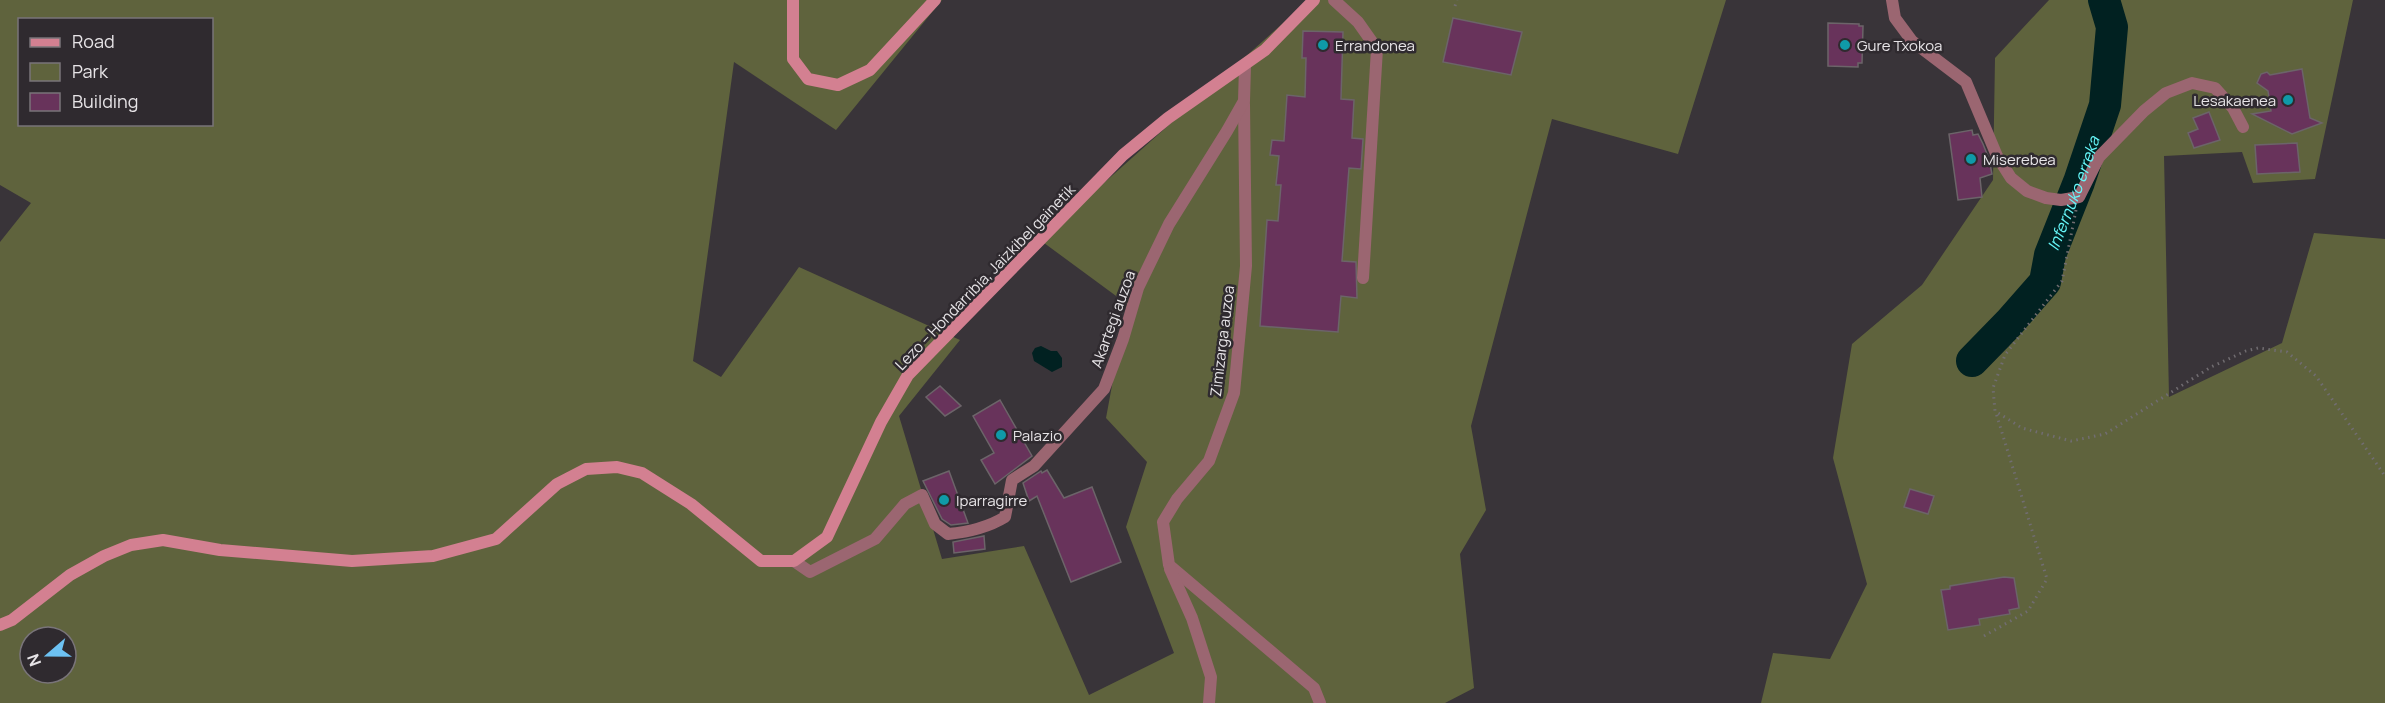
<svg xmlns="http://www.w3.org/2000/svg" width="2385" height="703" font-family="Manrope,sans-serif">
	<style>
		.green { fill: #5f633d; fill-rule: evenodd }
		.water { fill: #012121 }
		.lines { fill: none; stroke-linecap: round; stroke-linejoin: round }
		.river { stroke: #012121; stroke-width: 32 }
		.building { fill: #68335b; stroke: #6c6469; stroke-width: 1.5 }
		.path { stroke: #716d71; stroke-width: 3; stroke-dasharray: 1.5 4.5; stroke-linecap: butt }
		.street { stroke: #9b6671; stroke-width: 12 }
		.secondary { stroke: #d38091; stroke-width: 12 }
		.culture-dot { fill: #0f9aa8; stroke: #2f2a2f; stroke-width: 2 }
		.labels { text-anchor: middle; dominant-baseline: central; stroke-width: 5; stroke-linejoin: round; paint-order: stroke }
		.poi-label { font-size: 15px; fill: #e7e4e7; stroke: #2f2a2f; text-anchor: start }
		.street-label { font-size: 15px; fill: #e7e4e7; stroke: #2f2a2f }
		.water-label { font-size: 16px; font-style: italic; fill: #66f8fa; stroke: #2f2a2f }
	</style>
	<rect width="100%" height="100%" fill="#393439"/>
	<g class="green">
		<path d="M0,0h942l-106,130 -102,-68 -41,299 28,16 78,-110 161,73 -61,76 43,143 82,-13 65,149 85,-42 -48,-126 21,-65 -41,-44 21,-114 -87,-64 269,-240h417l-48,154 -126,-35 -81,307 15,84 -26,44 14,134 -29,15h-1445v-461l31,-39 -31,-18zM20,20h192v104h-192zM30,637h36v36h-36z"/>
		<path d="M2049,0h304l-38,179 -62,4 -11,-31 -78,4 5,241 113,-54 32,-110 71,6v464h-624l12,-50 57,6 37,-75 -34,-126 19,-114 70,-59 71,-105 2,-122z"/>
	</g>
	<path class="water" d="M1041,346l10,5h6l5,7v9l-10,5 -18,-11 -2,-8 3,-5z"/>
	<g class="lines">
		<path class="river" id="s1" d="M1972,361l37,-38 36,-41 5,-27 29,-73 26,-77 7,-78 -8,-27"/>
	</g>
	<g class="building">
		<path d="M1453,18l69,14 -11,43 -68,-13z"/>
		<path d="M1828,23l31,1v2h4l-1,37h-4v4l-30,-1z"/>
		<path d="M1303,31l40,1 -2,67 13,1 -2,38 11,1 -2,30 -12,-1 -7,93 14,1 1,36 -16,-2 -3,36 -78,-6 7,-106 11,1 3,-36h-5l3,-29 -9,-1 2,-15 12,1 3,-46 18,2 1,-39h-4z"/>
		<path d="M2302,69l8,49 12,5 -30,11 -40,-20 19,-3 -3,-20 -11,-8 4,-9 6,-2 3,3z"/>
		<path d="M2209,112l11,28 -26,8 -6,-15 10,-4 -5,-11z"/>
		<path d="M1972,130l1,5 5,-1 5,10 6,15 3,15 -12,4 2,19 -24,3 -9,-66z"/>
		<path d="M2297,143l3,29 -43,2 -2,-29z"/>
		<path d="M940,386l21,20 -16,10 -19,-19z"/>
		<path d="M1000,400l32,56 -37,28 -14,-24 13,-7 -21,-37z"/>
		<path d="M1047,470l17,28 28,-11 29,75 -50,20 -34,-86 -8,5 -6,-18 18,-12 1,2z"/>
		<path d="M949,471l19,52 -17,2 -9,-6 -19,-38z"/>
		<path d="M1910,489l24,7 -6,18 -24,-7z"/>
		<path d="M984,536l1,13 -31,4 -1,-11z"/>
		<path d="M2004,577l10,1 5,30 -10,2 1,4 -31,5 1,6 -32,5 -7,-40 9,-1v-3z"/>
	</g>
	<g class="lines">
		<g class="path">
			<path d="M1455,6l2,-6"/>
			<path d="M2076,210l-14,71 -57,74 -12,33 2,23 27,17 49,13 34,-7 106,-67 35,-16 12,-3 29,4 29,24 69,100"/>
			<path d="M1984,636l44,-25 19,-32 -51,-166"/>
		</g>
		<g class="street">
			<path d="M1334,0l24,22 19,27 -14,229"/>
			<path d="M1892,0l3,18 17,23 54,41 31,74 14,22 16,13 19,7 15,2 18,-3 20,-40 45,-46 22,-18 26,-10 23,5 18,20 10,19"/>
			<path d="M1244,104l2,162 -12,127 -25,68 -32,38 -14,23 6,43 145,123 6,15"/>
			<path d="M794,561l16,11 65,-33 30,-35 17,-9 13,29 13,10c21,-2 39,-6 57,-17l7,-37 22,-14 70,-77 19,-50 15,-51 31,-64 58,-93 17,-30 1,-35"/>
			<path d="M1170,569l22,49 19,59 -2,26"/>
		</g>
		<g class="secondary">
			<path d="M793,0v59l15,20 30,6 32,-15 65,-70"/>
			<path d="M0,625l12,-5 58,-45 34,-19 27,-11 32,-5 57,10 132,11 81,-5 63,-17 61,-55 29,-15 31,-2 25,6 49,31 70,57h33l33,-24 54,-115 27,-47 215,-220 45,-37 97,-68 49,-50"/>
		</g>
	</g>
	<g class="culture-dot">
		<circle cx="1323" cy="45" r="6"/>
		<circle cx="1845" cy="45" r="6"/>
		<circle cx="2288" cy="100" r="6"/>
		<circle cx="1971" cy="159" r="6"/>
		<circle cx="1001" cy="435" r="6"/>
		<circle cx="944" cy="500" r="6"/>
	</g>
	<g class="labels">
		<g class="poi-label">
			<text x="1335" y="45">Errandonea</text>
			<text x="1857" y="45">Gure Txokoa</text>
			<text x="2276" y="100" text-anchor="end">Lesakaenea</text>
			<text x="1983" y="159">Miserebea</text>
			<text x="1013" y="435">Palazio</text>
			<text x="956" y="500">Iparragirre</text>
		</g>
		<g class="street-label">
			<text transform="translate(985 277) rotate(-46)">Lezo – Hondarribia, Jaizkibel gainetik</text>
			<text transform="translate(1113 319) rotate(-70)">Akartegi auzoa</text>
			<text transform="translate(1222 341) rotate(-83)">Zimizarga auzoa</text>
		</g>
		<g class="water-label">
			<text stroke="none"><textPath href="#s1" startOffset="201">Infernuko erreka</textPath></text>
		</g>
	</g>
	<rect x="18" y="18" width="195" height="108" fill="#2f2a2f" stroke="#797479" stroke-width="1.5"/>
	<rect x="30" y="38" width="30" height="9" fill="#d38091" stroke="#797479" stroke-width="1.5"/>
	<text x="72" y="48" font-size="18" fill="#e7e4e7">Road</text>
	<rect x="30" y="63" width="30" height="18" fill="#5f633d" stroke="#797479" stroke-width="1.5"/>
	<text x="72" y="78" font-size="18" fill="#e7e4e7">Park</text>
	<rect x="30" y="93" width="30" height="18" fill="#68335b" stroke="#797479" stroke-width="1.5"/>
	<text x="72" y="108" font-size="18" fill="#e7e4e7">Building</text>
	<g transform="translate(48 655) rotate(250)"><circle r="28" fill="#2f2a2f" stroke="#797479" stroke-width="1.5"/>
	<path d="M0-4.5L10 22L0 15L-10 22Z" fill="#6dc2f3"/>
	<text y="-9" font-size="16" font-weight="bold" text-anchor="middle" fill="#e7e4e7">N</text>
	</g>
</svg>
